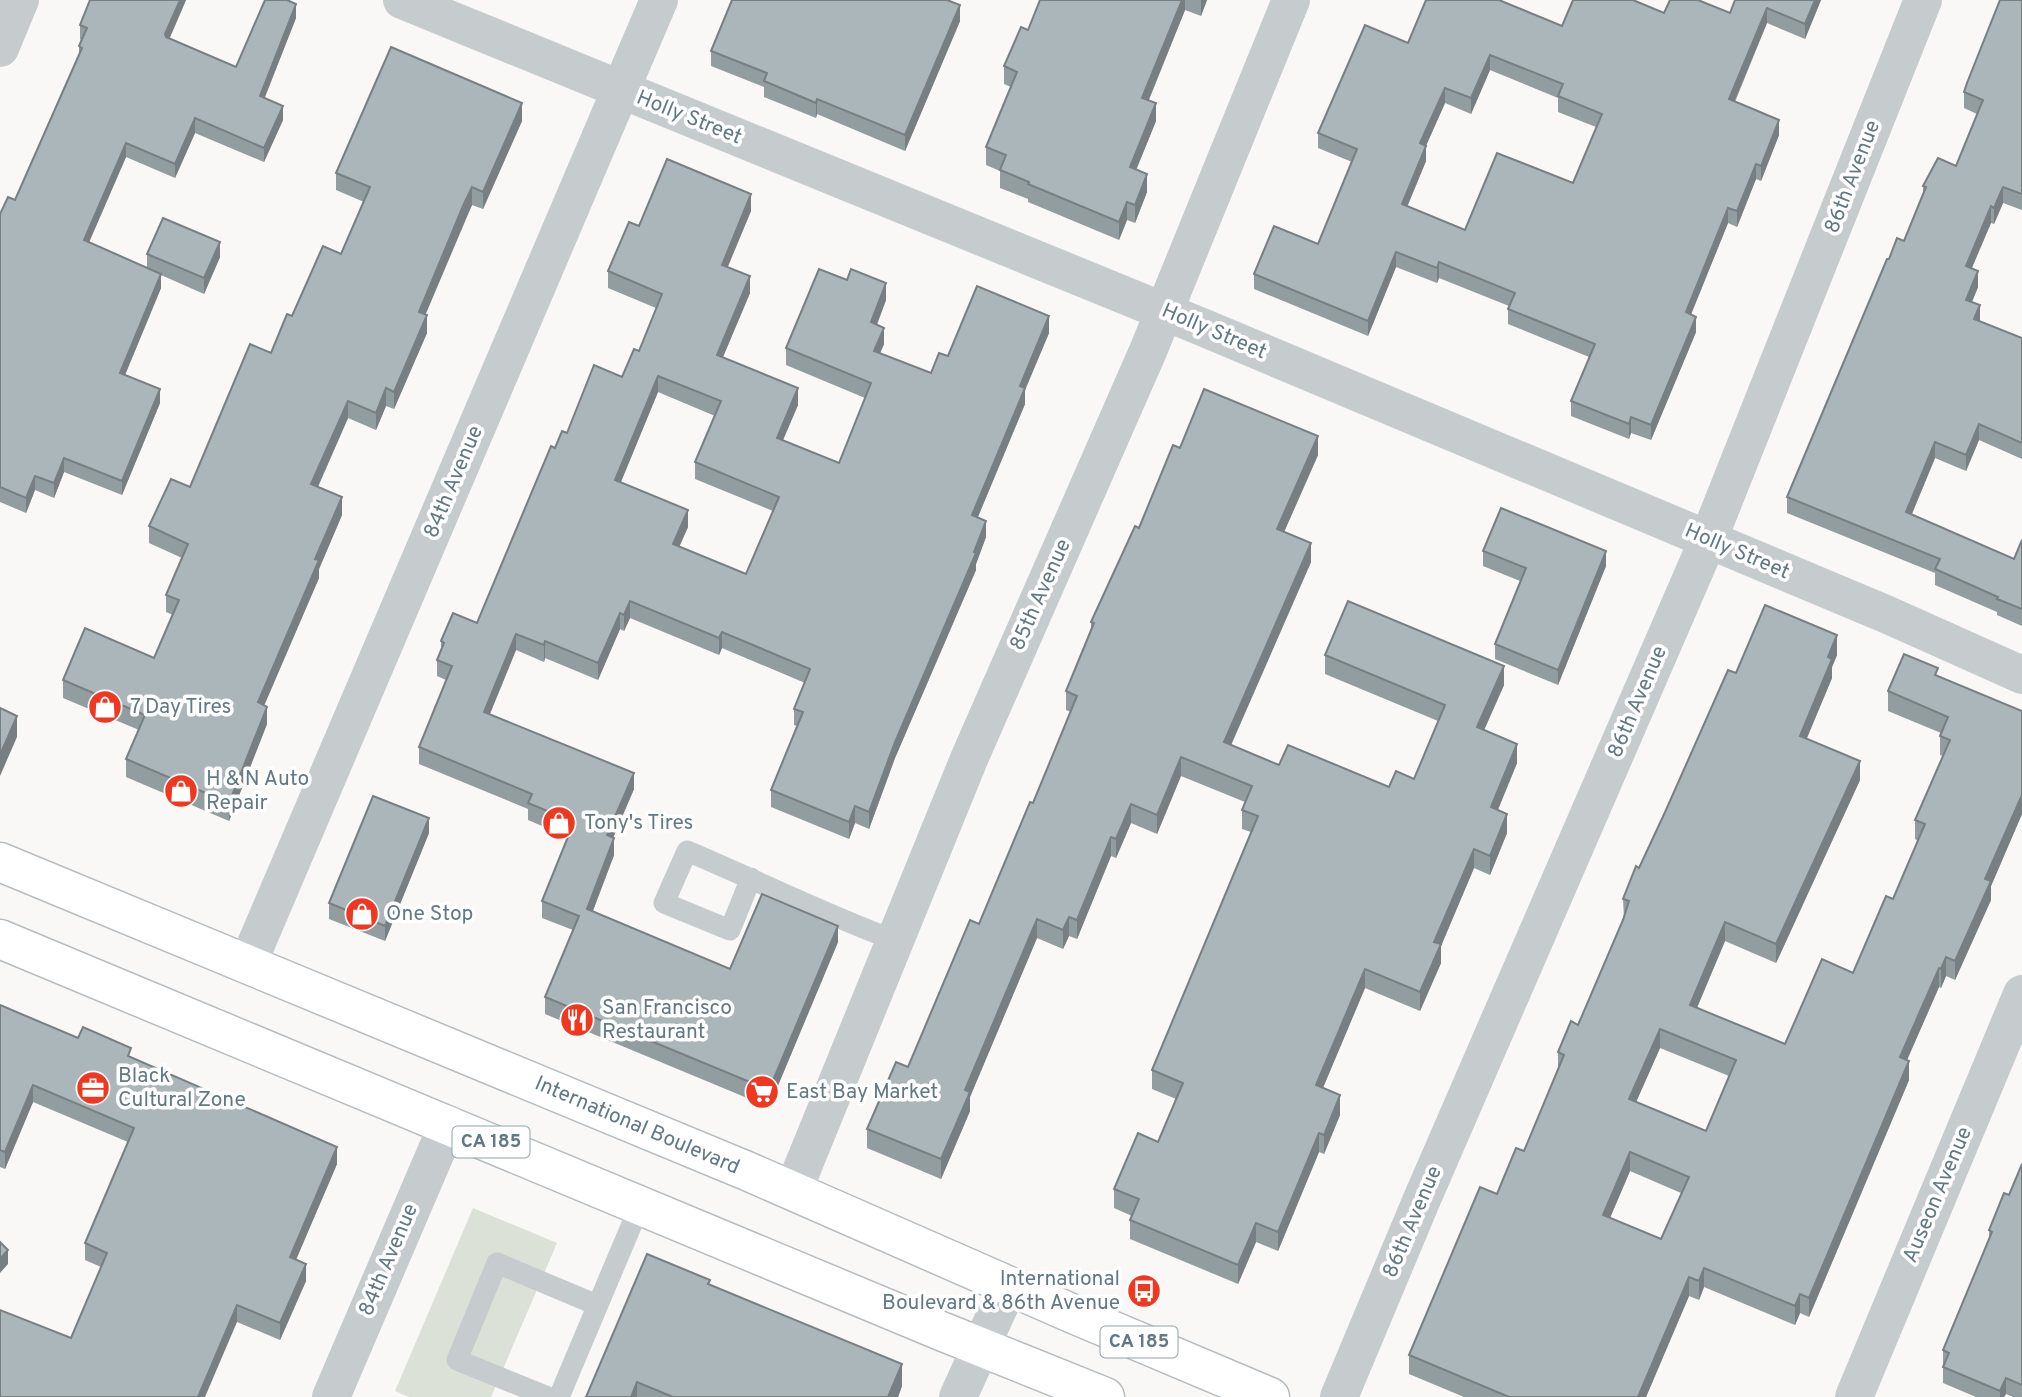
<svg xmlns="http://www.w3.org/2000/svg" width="2022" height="1397" font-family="Overpass,sans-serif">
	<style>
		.green { fill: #dbe1d7 }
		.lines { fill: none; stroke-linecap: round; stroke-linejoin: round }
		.primary-casing { stroke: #b6bdc0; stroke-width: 41 }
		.lane { stroke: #c6cbce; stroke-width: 21 }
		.street { stroke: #c6cbce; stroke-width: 38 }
		.primary { stroke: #fff; stroke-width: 38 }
		.wall { fill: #929da0; fill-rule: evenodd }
		.shaded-wall { fill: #777f82 }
		.building { fill: #aab6ba; stroke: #777f82; stroke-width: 2; fill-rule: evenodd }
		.labels { text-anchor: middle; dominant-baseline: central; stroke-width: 7; stroke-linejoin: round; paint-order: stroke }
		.shield { fill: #fff; stroke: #90a1a8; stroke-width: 2 }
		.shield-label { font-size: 19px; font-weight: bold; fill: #617983 }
		.street-label { font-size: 21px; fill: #617983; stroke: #fff }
		.poi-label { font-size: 21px; fill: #617983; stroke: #fff; text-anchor: start }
	</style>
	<rect width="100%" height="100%" fill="#f9f8f6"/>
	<path class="green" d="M473,1208l84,35 -66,154h-82l-14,-6z"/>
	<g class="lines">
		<g class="primary-casing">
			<g id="primary">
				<path d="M0,862l747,309 324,142 199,84"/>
				<path d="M0,939l941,392 164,66"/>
			</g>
		</g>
		<g class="lane">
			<path d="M751,878l-21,52 -66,-27 23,-52c69,29 137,63 207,89"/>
			<path d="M548,1397l-91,-37 40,-97 100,42"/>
			<path d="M559,1397l81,-192"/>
		</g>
		<g class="street">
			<path d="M402,0l800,327 686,288 134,60"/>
			<path d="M0,48l20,-48"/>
			<path d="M248,963l411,-963"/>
			<path d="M793,1191l176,-432 179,-408 143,-351"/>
			<path d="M331,1397l117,-273"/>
			<path d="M958,1397l51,-112"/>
			<path d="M1339,1397l83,-198 286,-659 215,-540"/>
			<path d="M1854,1397l168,-403"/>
		</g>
		<use href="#primary" class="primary"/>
	</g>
	<g class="wall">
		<path d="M90,0h96l-17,39 67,28 60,-49 -32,80 19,22 -19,42 -69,-29 -20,45 -49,-21 -37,85 58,26v-14l73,3 -16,37 -43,-19v13l-36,87 35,28 -38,92 -58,-23 -10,26 -19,-8 -9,23 -26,-11v-288l15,-14 64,-144v-10l2,-6 -1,-1v-14z"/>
		<path d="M1040,0h167l-6,16 -16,-6 -36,90 7,21 -20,49 11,22 -12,31 -8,-3 -8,20 -91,-38v-3l-28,-11v-17l-14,-6v-18l25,-60 -7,-3v-18l24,-36z"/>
		<path d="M1735,0h86l-16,39 -38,-16 -32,79 44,33 -18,46 -5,-2 -19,48 -9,-4 -37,91 5,18 -45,108 -20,-7 -2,6 -58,-23v-15l18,-44 -81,-33v-15l1,-3 -70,-28 -2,5 -41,-16 -28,69 -114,-47v-15l64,-30 34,-82 -34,-14v-15l90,-90 154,-17 102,-13h66zM1490,70l68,28v14l38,15 -23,56 -108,47 -58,-23 19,-46v-15l19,-43 26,11z"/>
		<path d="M2022,0v210l-19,-7 -9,21 -3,-1 -20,46 7,18 -6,15 8,19 42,17v121l-43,-19 -13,31 -31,-13 -23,56 102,45 8,-19v86l-25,-11v-3l-62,-27v-12l-148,-60v-16l102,-238 15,-18 19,-47v-8l33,-20 21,-52 -13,-6v-16z"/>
		<path d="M960,21l-55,130 -88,-37 -1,4 -52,-21v-10l-53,-21v-15z"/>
		<path d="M522,121l-39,88 -11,-4 -9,19 -38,91 2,18 -33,76 -8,-3 -10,24 -28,-12 -30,69 24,28 -23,54v9l-55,127 3,19 -38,97 -103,-44v-18l13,-29 -76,-32v-18l91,-22 19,-43 -7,-3v-17l16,-37 -33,-15v-17l41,-39 102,-171 49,-62 23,-52 -28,-12v-17z"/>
		<path d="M751,211l-24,56 23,26 -27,64 75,48 -15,35 56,23 26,-65 -79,-33v-17l100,-48 -9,25 7,19 -4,9 51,20 17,-17 101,-23 -24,57v14l-47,113 8,20 -10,27v6l-81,188 -26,71 -14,-6 -6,16 -78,-32v-17l26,-64 -3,-1v-16l11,-26 -83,-35 -3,7 -89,-37 -6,13 -4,-2 -22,51 -53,-22 -1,4 -28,-12 -26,64 144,75 -21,49 1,17 -21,56 137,58 108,-27 -69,165 -224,-93v-17l28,-67 -31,-12v-17l26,-64 -40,-17v-11l-109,-45v-17l27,-67 -9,-4v-16l4,-10v-9l36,-18 78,-175 12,-15 55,-56 17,-26 17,-43 -48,-20v-17l31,-45zM658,392l57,24 -20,46v17l78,32 -27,63 -67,-27 9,-20 -67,-45z"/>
		<path d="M1180,448l138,7 -34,77 27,30 -80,183 48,20 110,22 25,-8 24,-58 -113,-47v-19l179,30 -20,45 33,33 -19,47 9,23 -17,42 -16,-7 -33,78v17l-21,48 -55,-23 -42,100 17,27 -16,39 -5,-2 -41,99 -22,-9 -18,42 -108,-45v-19l2,-4 -18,-8v-19l44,-47 18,-43 -24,-10v-19l99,-238 -9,-3v-19l3,-8 -64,-26 -24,58 -26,-11 -15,35 -5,-2 -34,83 -8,-3 -6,13 -26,-11 -67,159v14l-29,68 -74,-31v-19l41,-62 71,-143 54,-121 38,-91 -5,-2v-19l25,-62v-7z"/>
		<path d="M1483,551l123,15 -48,119 -63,-26v-15l25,-63 -37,-15z"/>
		<path d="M1837,655l-5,12v11l-26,61 54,41 -84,183 -51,-22 -28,67 88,36 68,-71 40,-74 25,-58 -3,-2v-19l28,-64 -3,-1v-19l1,-3 -53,-22v-20l50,-15 84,35v103l-31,72v14l-36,80 -9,-4 -5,12 -2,-1 -32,73 2,20 -100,237 -9,-4 -5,12 -91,-38 -5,13 -10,-4 -43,101h-182l-55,-23v-19l88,-161 27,-43 34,-82v-17l20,-27 46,-107 -1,-19 113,-226zM1660,1048l69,28 -23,55 -70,-29zM1630,1171l51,22 -20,46 -51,-21z"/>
		<path d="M429,833l-44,108 -56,-22v-16z"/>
		<path d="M0,1005l78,33 53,19 206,107 -41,95 10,22 -26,59 -43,-18 -166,16 30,-71 -16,-7v-17l43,-101 -95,-40 -28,67 -5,-2z"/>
		<path d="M2022,1164v233h-9l-7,-3 -2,3h-28l-33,-14v-33l46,-110v-10l20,-35z"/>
		<path d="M710,1285l192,101 -4,11h-312z"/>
	</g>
	<g class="shaded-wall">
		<path d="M180,0h6l-21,49v-15z"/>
		<path d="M1182,0h3v10l-43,106v-18z"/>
		<path d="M1201,0h6l-6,16z"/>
		<path d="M1815,0h6l-16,39v-15z"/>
		<path d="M296,4v14l-36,92v-14z"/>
		<path d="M960,5v16l-55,130v-16z"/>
		<path d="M1767,8v15l-38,91v-15z"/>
		<path d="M1490,55v15l-19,44v-16z"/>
		<path d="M1445,88v15l-25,56v-16z"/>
		<path d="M817,99v15l-1,4v-15z"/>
		<path d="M522,103v18l-39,88v-17z"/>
		<path d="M1156,103v18l-26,64v-18z"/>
		<path d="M283,106v14l-19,42v-14z"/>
		<path d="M195,118v15l-20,45v-14z"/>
		<path d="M1779,120v15l-18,46v-15z"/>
		<path d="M126,143v14l-42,97v-14z"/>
		<path d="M1426,146v15l-24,58v-15z"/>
		<path d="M1756,164v15l-19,48v-16z"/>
		<path d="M1147,174v18l-12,31v-18z"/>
		<path d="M472,187v18l-53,125v-18z"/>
		<path d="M2003,187v16l-9,21v-16z"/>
		<path d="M751,194v17l-29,70v-16z"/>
		<path d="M1127,202v18l-8,20v-18z"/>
		<path d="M1991,206v17l-25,59v-16z"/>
		<path d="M1728,208v15l-42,104v-15z"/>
		<path d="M220,242v15l-16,37v-16z"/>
		<path d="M1396,252v15l-28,69v-15z"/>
		<path d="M1439,262v16l-2,5v-15z"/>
		<path d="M1978,271v16l-12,29v-16z"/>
		<path d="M161,274v14l-41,99v-14z"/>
		<path d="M750,276v17l-33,78v-16z"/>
		<path d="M886,283v17l-15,39v-17z"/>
		<path d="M1980,305v16l-6,-2z"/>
		<path d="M427,315v18l-33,76v-17z"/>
		<path d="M1049,316v17l-24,57v14l-53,127v-16l48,-129z"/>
		<path d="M1696,317v15l-45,108v-15z"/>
		<path d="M884,328v16l-10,23v-16z"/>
		<path d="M658,376v16l-43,104v-16z"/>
		<path d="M386,388v18l-10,24v-17z"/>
		<path d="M798,388v17l-21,49v-16z"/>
		<path d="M160,389v14l-38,92v-14z"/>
		<path d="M348,401v17l-37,84v-18z"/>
		<path d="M1631,417v16l-2,6v-15z"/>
		<path d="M1979,424v16l-13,31v-16z"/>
		<path d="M1318,436v19l-41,93v-19z"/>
		<path d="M1935,442v16l-29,70v-16z"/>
		<path d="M64,458v14l-10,26v-15z"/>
		<path d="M35,476v14l-9,23v-15z"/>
		<path d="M342,497v18l-23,54v9l-61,142v-18l57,-143z"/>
		<path d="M688,510v17l-15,34v-17z"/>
		<path d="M986,521v16l-10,27v6l-81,188 -26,71v-17l26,-70z"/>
		<path d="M1311,543v19l-87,199v-19z"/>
		<path d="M1606,551v15l-48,119v-15z"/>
		<path d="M630,601v17l-6,13v-16z"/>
		<path d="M620,613v16l-22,51v-17z"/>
		<path d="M722,632v16l-3,7v-17z"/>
		<path d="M516,634v16l-32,78v-16z"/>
		<path d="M1837,635v20l-5,12v11l-32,77v-19l28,-79z"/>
		<path d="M545,641v17l-1,4v-17z"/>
		<path d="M1504,666v19l-27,61v-19z"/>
		<path d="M267,707v17l-38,97v-18z"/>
		<path d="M17,716v21l-17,39v-21z"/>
		<path d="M1517,744v19l-26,63v-19z"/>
		<path d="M1181,757v19l-24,58v-19z"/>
		<path d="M1860,761v19l-84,183v-19z"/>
		<path d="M634,773v16l-27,63v-17z"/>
		<path d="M2022,795v19l-31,72v14l-36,80v-19l30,-82z"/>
		<path d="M1131,804v19l-15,35v-19z"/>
		<path d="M855,806v17l-6,16v-17z"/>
		<path d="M1507,814v19l-17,42v-19z"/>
		<path d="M429,818v15l-44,108v-15z"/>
		<path d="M1111,837v19l-34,83v-19z"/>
		<path d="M614,838v17l-27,71v-17z"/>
		<path d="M1474,849v19l-33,78v17l-21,48v-19l14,-50z"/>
		<path d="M1069,917v19l-6,13v-19z"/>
		<path d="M1037,919v19l-67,159v14l-29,68v-20l24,-69z"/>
		<path d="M1725,922v19l-35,83v-19z"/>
		<path d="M838,926v16l-69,165v-17z"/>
		<path d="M1946,957v19l-5,12v-19z"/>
		<path d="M1939,968v19l-39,89v-19z"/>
		<path d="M1365,969v19l-49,116v-19z"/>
		<path d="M1660,1029v19l-31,70v-19z"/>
		<path d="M1909,1061v19l-100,237v-19z"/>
		<path d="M33,1085v17l-28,67v-17z"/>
		<path d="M1340,1095v20l-16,39v-19z"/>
		<path d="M1319,1133v19l-41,99v-19z"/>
		<path d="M337,1147v17l-47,110v-17z"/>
		<path d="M1630,1152v19l-27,63v-19z"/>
		<path d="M1256,1223v19l-18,42v-19z"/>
		<path d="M8,1250v14l-8,9v-14z"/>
		<path d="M306,1264v17l-26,59v-17z"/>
		<path d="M1704,1268v19l-5,13v-19z"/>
		<path d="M1689,1277v19l-43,101h-8z"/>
		<path d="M1800,1294v19l-5,12v-19z"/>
		<path d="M237,1305v17l-32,75h-7z"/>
		<path d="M902,1364v22l-4,11h-10z"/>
		<path d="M2006,1378v16l-2,3h-4v-6z"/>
		<path d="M637,1382v15h-6z"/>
	</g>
	<g class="building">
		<path d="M90,0h90l-15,34 1,3 70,30 29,-67h22l9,4 -36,92 23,10 -19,42 -69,-30 -20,46 -49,-21 -42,97 77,34 -41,99 40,16 -38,92 -58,-23 -10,25 -19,-7 -9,22 -26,-11v-273l8,-17 7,3 67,-152 -3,-2 8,-18 -7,-3z"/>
		<path d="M732,0h215l13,5 -55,130 -88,-36 -1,4 -52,-22 3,-8 -56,-22z"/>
		<path d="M1040,0h142l-40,98 14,5 -26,64 17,7 -12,31 -8,-3 -8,20 -91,-38 1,-2 -29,-12 6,-15 -20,-8 31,-75 -13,-6 17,-39 7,3z"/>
		<path d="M1426,0h73l63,26 11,-26h60l31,13 6,-13h28l32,13 5,-13h80l-10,24 -38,-16 -38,91 50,21 -18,46 -5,-2 -19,47 -9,-3 -42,104 10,5 -45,108 -20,-8 -2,7 -58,-23 24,-57 -87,-35 7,-16 -76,-31 -2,6 -41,-16 -28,69 -114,-47 20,-48 44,18 39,-95 -39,-16 47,-108 43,18zM1490,55l73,29 -5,12 44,18 -29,69 -76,-30 -32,77 -63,-26 24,-58 -6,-3 25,-55 26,10z"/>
		<path d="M2000,0h22v194l-19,-7 -9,21 -3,-2 -25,60 12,5 -12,29 14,5 -6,14 48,19v105l-43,-19 -13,31 -31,-13 -29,70 108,47 8,-19v69l-25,-10 1,-2 -63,-28 5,-10 -153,-62 100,-238h2l8,-21 7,3 22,-54 -3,-1 15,-28 18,8 27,-66 -19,-8 3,-9z"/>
		<path d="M391,47l131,56 -39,89 -11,-5 -9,19 -44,106 8,3 -33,77 -8,-4 -10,25 -28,-12 -37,83 31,13 -27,62 4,1 -61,142 9,5 -38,96 -103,-44 19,-44 -82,-35 22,-52 69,30 25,-58 -13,-5 22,-51 -39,-18 22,-47 19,8 60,-143 21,9 16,-39 5,2 31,-70 18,8 29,-67 -34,-14z"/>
		<path d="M667,159l84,35 -29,71 28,11 -33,79 81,33 -21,50 62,25 32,-80 -85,-35 33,-79 28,11 4,-11 35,14 -15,39 13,6 -10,23 57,22 8,-20 9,3 29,-70 72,30 -29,70 5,2 -53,127 14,6 -12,31 2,1 -81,189 -26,70 -14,-6 -6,16 -78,-32 32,-78 -9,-3 16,-40 -88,-37 -3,6 -89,-37 -6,14 -4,-2 -22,50 -53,-22 -1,4 -28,-11 -32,78 150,61 -27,62 7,3 -27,71 143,60 32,-75 76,32 -69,164 -224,-93 34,-81 -37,-15 32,-79 -46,-19 4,-9 -113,-47 33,-81 -15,-6 7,-17 -3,-2 12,-28 24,10 74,-177 4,2 7,-17 5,2 27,-68 28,12 12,-28 5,2 23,-57 -54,-23 21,-49 10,4zM658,376l63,25 -26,61 84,35 -33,77 -73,-30 15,-34 -73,-30z"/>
		<path d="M163,218l57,24 -16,36 -57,-24z"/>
		<path d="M1204,389l114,47 -41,93 34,14 -87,199 55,23 9,-20 101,42 7,-16 18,8 31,-74 -120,-50 23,-54 156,65 -27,61 40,17 -26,63 16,7 -17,42 -16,-7 -40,93 7,2 -21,48 -55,-23 -49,116 24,10 -16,40 -5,-2 -41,99 -22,-9 -18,42 -108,-45 9,-21 -25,-10 24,-56 20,9 25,-59 -31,-13 106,-254 -16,-6 10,-24 -71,-29 -24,58 -26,-11 -15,35 -5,-2 -34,83 -8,-3 -6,13 -26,-11 -72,171 5,2 -29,67 -74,-30 29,-67 12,5 62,-147 9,4 51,-122 3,1 44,-107 -11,-5 28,-68 -3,-1 44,-96 4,2 34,-83 7,3z"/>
		<path d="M1501,508l105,43 -48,119 -63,-26 31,-76 -43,-17z"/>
		<path d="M1765,605l72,30 -9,22 4,2 -32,77 60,25 -84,183 -51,-22 -35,83 95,39 37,-85 31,14 33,-77 7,3 32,-75 -10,-4 35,-80 -10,-4 8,-19 -60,-26 16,-37 34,14 -3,7 87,36v84l-37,84 6,2 -36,80 -9,-4 -5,12 -2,-1 -39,89 9,4 -100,237 -9,-4 -5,12 -91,-38 -5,13 -10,-4 -51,120h-129l-100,-42 71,-168 17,7 19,-46 8,3 40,-96 -6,-3 13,-31 7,4 45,-105 6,-19 -6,-2 13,-33 3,2 27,-58 62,-140 8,3zM1660,1029l76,31 -30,71 -77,-32zM1630,1152l59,25 -28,62 -58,-24z"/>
		<path d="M0,708l17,8 -17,39z"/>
		<path d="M373,796l56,22 -44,108 -56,-23z"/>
		<path d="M0,1005l78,33 5,-11 48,21 -3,8 209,91 -47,110 16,7 -26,59 -43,-18 -39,92h-198v-87l71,28 36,-85 -22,-10 49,-115 -101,-43 -28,67 -5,-2z"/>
		<path d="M2022,1164v221l-16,-7 -6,13 -57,-24 6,-14 -6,-3 49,-118 -3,-2 15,-37 5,2z"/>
		<path d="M0,1242l8,8 -8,9z"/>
		<path d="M647,1254l63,26 -2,4 194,80 -14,33h-215l-36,-15 -6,15h-45z"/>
	</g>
	<defs>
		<g id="shop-disc" transform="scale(1.75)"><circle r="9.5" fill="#f0371f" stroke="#fff"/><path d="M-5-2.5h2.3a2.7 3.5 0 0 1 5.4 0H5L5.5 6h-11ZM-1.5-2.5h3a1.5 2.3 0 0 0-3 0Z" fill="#fff"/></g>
		<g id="restaurant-disc" transform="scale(1.75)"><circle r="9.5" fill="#f0371f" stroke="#fff"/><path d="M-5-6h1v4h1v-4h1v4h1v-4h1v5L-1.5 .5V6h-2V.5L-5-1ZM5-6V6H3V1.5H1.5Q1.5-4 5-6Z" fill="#fff"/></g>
		<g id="office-disc" transform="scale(1.75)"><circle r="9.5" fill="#f0371f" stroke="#fff"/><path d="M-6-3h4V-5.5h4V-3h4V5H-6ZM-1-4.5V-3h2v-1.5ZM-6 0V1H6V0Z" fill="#fff"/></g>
		<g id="supermarket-disc" transform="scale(1.75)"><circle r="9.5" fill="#f0371f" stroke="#fff"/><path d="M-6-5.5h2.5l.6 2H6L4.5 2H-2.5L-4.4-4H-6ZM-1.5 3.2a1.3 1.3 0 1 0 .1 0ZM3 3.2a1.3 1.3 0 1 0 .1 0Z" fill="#fff"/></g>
		<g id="bus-disc" transform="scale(1.75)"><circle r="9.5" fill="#f0371f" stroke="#fff"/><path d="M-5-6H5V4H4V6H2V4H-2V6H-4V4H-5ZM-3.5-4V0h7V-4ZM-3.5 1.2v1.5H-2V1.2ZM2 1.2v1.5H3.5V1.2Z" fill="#fff"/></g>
	</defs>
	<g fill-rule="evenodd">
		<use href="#shop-disc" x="105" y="707"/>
		<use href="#shop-disc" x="181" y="791"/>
		<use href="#shop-disc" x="559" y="823"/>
		<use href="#shop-disc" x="362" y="914"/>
		<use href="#restaurant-disc" x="577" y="1020"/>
		<use href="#office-disc" x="93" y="1088"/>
		<use href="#supermarket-disc" x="762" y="1092"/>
		<use href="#bus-disc" x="1144" y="1291"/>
	</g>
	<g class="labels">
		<g class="shield">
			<rect x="452.5" y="1126.5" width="77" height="31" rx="5"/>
			<rect x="1100.5" y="1326.5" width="77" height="31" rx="5"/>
		</g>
		<g class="shield-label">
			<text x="491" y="1142">CA 185</text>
			<text x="1139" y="1342">CA 185</text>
		</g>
		<g class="street-label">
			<text transform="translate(689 118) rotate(22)">Holly Street</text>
			<text transform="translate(1853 177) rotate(-69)">86th Avenue</text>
			<text transform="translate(1214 332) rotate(23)">Holly Street</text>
			<text transform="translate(454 482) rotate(-67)">84th Avenue</text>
			<text transform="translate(1737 552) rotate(23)">Holly Street</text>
			<text transform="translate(1041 595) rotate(-66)">85th Avenue</text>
			<text transform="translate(1638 702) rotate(-67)">86th Avenue</text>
			<text transform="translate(637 1126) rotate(23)">International Boulevard</text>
			<text transform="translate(1938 1195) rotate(-67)">Auseon Avenue</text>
			<text transform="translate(1413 1222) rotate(-67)">86th Avenue</text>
			<text transform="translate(389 1260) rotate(-67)">84th Avenue</text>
		</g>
		<g class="poi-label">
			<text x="130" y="707">7 Day Tires</text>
			<text x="206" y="779">H &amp; N Auto<tspan x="206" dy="24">Repair</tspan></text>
			<text x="584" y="823">Tony's Tires</text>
			<text x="386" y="914">One Stop</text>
			<text x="602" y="1008">San Francisco<tspan x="602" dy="24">Restaurant</tspan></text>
			<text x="118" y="1076">Black<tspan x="118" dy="24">Cultural Zone</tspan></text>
			<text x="786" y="1092">East Bay Market</text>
			<text x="1120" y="1279" text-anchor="end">International<tspan x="1120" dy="24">Boulevard &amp; 86th Avenue</tspan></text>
		</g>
	</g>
</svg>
